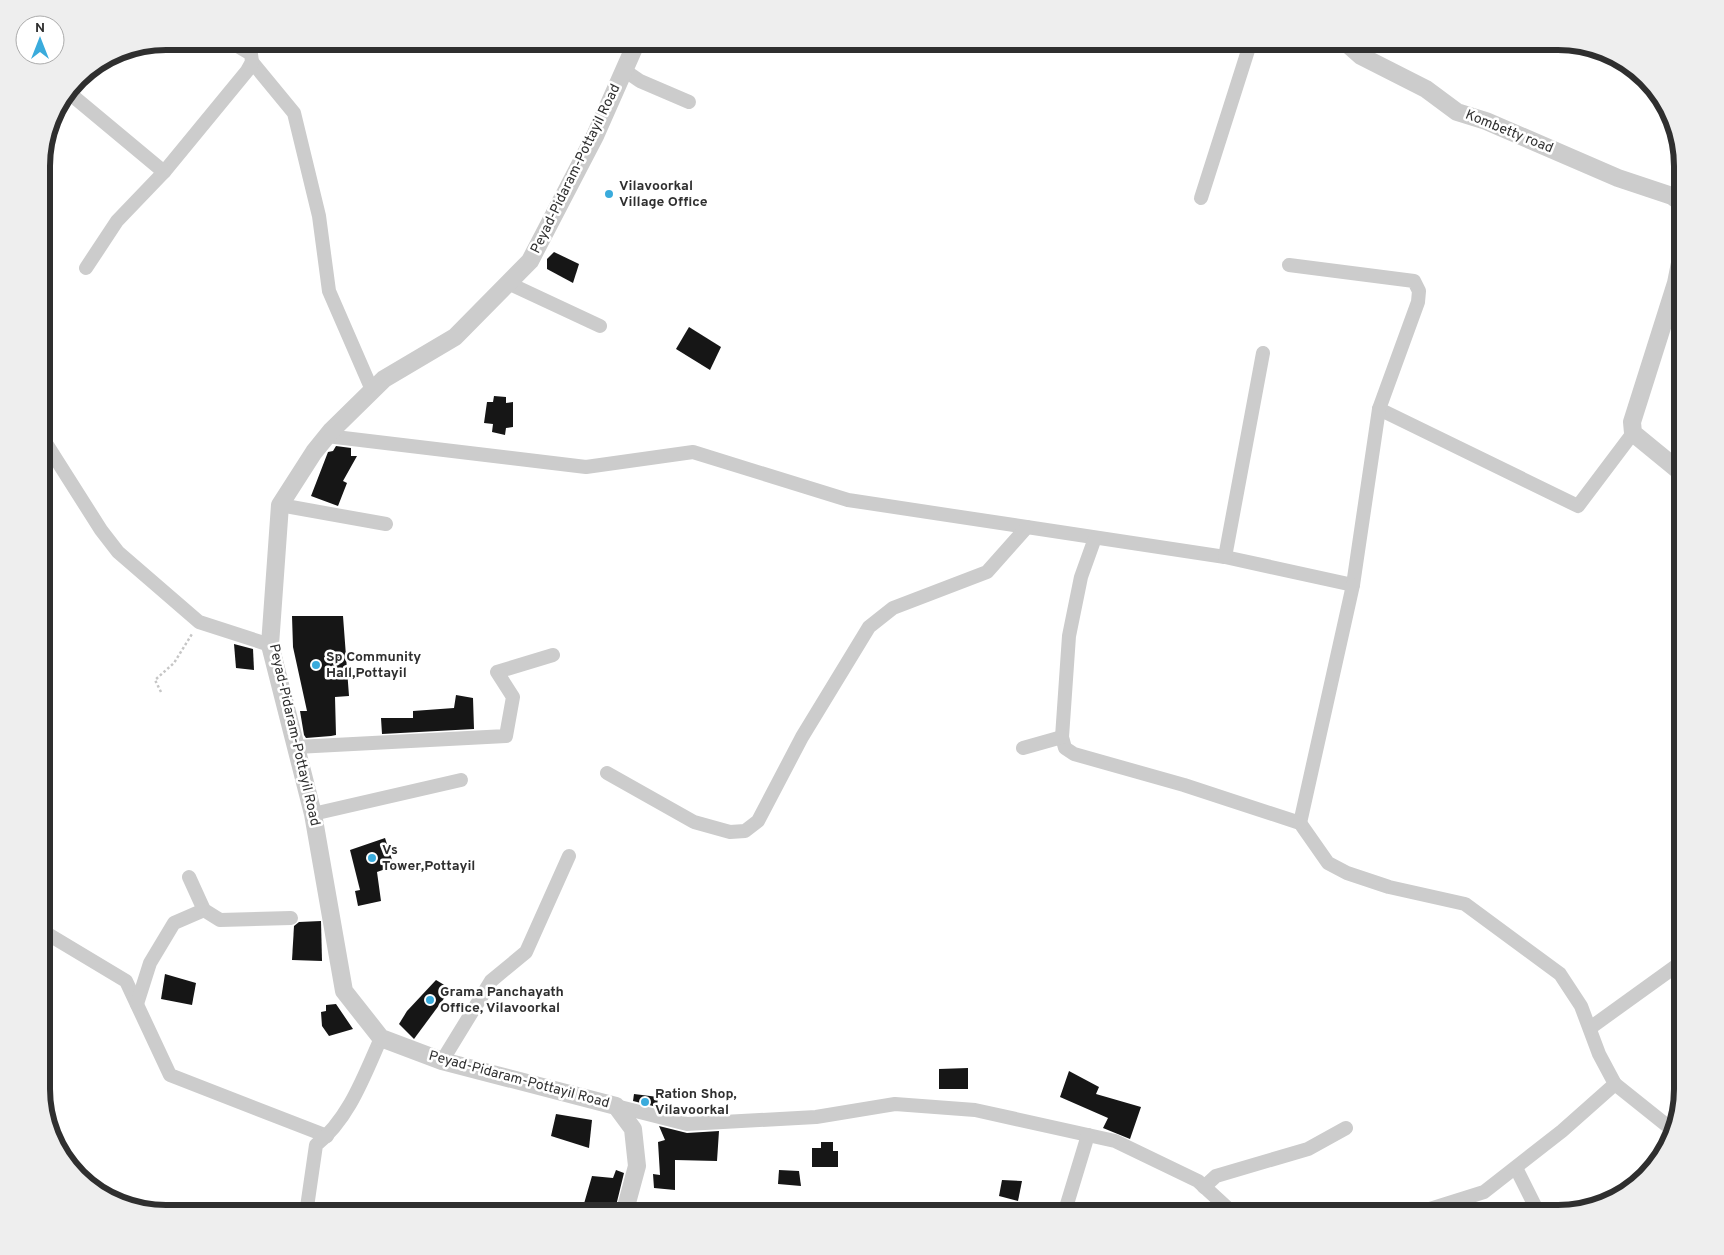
<svg xmlns="http://www.w3.org/2000/svg" width="1724" height="1255" font-family="Overpass,sans-serif">
	<style>
		.building { fill: #161616 }
		.lines { fill: none; stroke-linecap: round; stroke-linejoin: round }
		.path { stroke: #c6c6c6; stroke-width: 2.5; stroke-dasharray: 2.5 2.5; stroke-linecap: butt }
		.minor { stroke: #ccc; stroke-width: 14 }
		.tertiary { stroke: #ccc; stroke-width: 18 }
		.poi-dot { fill: #3aabdc; stroke: #fff; stroke-width: 2 }
		.labels { text-anchor: middle; dominant-baseline: central; stroke-width: 5; stroke-linejoin: round; paint-order: stroke }
		.street-label { font-size: 14px; fill: #2f2f2f; stroke: #fff }
		.poi-label { font-size: 14px; font-weight: bold; fill: #2f2f2f; stroke: #fff; text-anchor: start }
		.rim { fill: none; stroke: #2f2f2f; stroke-width: 6 }
	</style>
	<rect width="100%" height="100%" fill="#fff"/>
	<g class="building">
		<path d="M554,252l25,12 -6,19 -26,-14v-10z"/>
		<path d="M689,327l32,20 -11,23 -34,-21z"/>
		<path d="M494,396l12,1v6l7,-1v25l-7,1 -1,7 -13,-3 1,-8 -9,-1 3,-21h6z"/>
		<path d="M336,446l15,2v8h6l-14,25 4,2 -9,23 -27,-10 17,-44 5,-1z"/>
		<path d="M292,616h51l6,80 -14,1 1,38 -5,1 -25,2 -2,-3 -4,-24h7l-14,-64z"/>
		<path d="M234,644l19,5 1,21 -18,-2z"/>
		<path d="M456,695l17,3 1,31 -92,5 -1,-16h32v-7l41,-3z"/>
		<path d="M385,838l9,28 -17,6 4,29 -23,5 -3,-15 5,-1 -10,-40z"/>
		<path d="M321,921l1,40 -30,-1 2,-34 5,-4z"/>
		<path d="M165,974l31,9 -4,22 -31,-6z"/>
		<path d="M436,980l15,9 -37,50 -15,-15 8,-13z"/>
		<path d="M336,1004l17,25 -24,7 -7,-10 -1,-14 5,-1v-6z"/>
		<path d="M968,1068v21h-29v-20z"/>
		<path d="M1069,1071l30,16 -3,7 45,13 -11,32 -27,-11 5,-10 -48,-21z"/>
		<path d="M634,1094l24,3 -1,10 -24,-6z"/>
		<path d="M556,1114l36,6 -3,28 -38,-12z"/>
		<path d="M659,1126l28,7 32,-2 -2,30 -42,-1v30l-21,-2 -1,-14 7,1 -2,-33 7,-2z"/>
		<path d="M821,1142h12v9h5v16h-26v-19h9z"/>
		<path d="M616,1170l8,3 -10,41h-33l11,-38 21,2z"/>
		<path d="M779,1170l20,1 2,15 -23,-2z"/>
		<path d="M1002,1180l20,1 -4,20 -19,-5z"/>
	</g>
	<g class="lines">
		<path class="path" d="M161,692l-6,-12 19,-17 18,-29"/>
		<g class="minor">
			<path d="M252,62l42,51 25,103 10,75 43,99"/>
			<path d="M624,70l16,11 49,21"/>
			<path d="M68,92l96,80 83,-101 5,-9 -1,-8 -22,-13"/>
			<path d="M1201,198l50,-157"/>
			<path d="M86,268l31,-47 47,-49"/>
			<path d="M508,283l92,43"/>
			<path d="M1379,409l199,97 55,-73"/>
			<path d="M327,436l259,31 107,-15 155,48 377,57 128,28 26,-176 39,-107 1,-11 -5,-10 -125,-16"/>
			<path d="M42,437l59,93 17,22 81,70 71,23"/>
			<path d="M280,505l106,19"/>
			<path d="M1095,538l-14,39 -12,59 -7,101 3,11 9,6 110,31 116,38 28,40 19,10 42,14 76,17 95,70 21,32 18,48 16,30"/>
			<path d="M1225,557l38,-204"/>
			<path d="M296,747l210,-11 7,-39 -16,-25 56,-17"/>
			<path d="M1023,748l39,-11"/>
			<path d="M607,773l87,49 36,10 15,-1 13,-10 44,-84 67,-110 24,-19 94,-36 40,-45"/>
			<path d="M313,814l148,-34"/>
			<path d="M1300,823l53,-238"/>
			<path d="M189,877l15,33 16,10 71,-2"/>
			<path d="M42,933l9,3 75,45 44,94 157,61"/>
			<path d="M137,1004l13,-41 24,-40 30,-13"/>
			<path d="M1590,1028l93,-67"/>
			<path d="M442,1061l49,-80 35,-29 43,-96"/>
			<path d="M616,1106l71,18 129,-7 79,-13 80,6 140,31 83,40 36,33"/>
			<path d="M1516,1168l23,46"/>
			<path d="M1204,1187l12,-11 92,-27 38,-21"/>
			<path d="M306,1214l10,-69c33,-26 48,-69 65,-107"/>
			<path d="M1064,1214l24,-79"/>
			<path d="M1414,1214l70,-22 78,-61 53,-47 60,48"/>
		</g>
		<g class="tertiary">
			<path d="M1344,41l17,15 65,33 31,23 29,9 132,57 54,18 11,8"/>
			<path d="M1683,248l-7,35 -44,139 1,11 50,41"/>
			<path d="M624,1214l13,-48 -4,-37 -17,-23 -174,-45 -61,-23 -37,-47 -31,-177 -43,-169 10,-140 34,-53 17,-21 53,-52 71,-42 75,-76 65,-125 42,-95"/>
		</g>
	</g>
	<g class="poi-dot">
		<circle cx="609" cy="194" r="5"/>
		<circle cx="316" cy="665" r="5"/>
		<circle cx="372" cy="858" r="5"/>
		<circle cx="430" cy="1000" r="5"/>
		<circle cx="645" cy="1102" r="5"/>
	</g>
	<g class="labels">
		<g class="street-label">
			<text transform="translate(1509 132) rotate(22)">Kombetty road</text>
			<text transform="translate(576 169) rotate(-64)">Peyad-Pidaram-Pottayil Road</text>
			<text transform="translate(294 735) rotate(77)">Peyad-Pidaram-Pottayil Road</text>
			<text transform="translate(519 1080) rotate(15)">Peyad-Pidaram-Pottayil Road</text>
		</g>
		<g class="poi-label">
			<text x="619" y="186">Vilavoorkal<tspan x="619" dy="16">Village Office</tspan></text>
			<text x="326" y="657">Sp Community<tspan x="326" dy="16">Hall,Pottayil</tspan></text>
			<text x="382" y="850">Vs<tspan x="382" dy="16">Tower,Pottayil</tspan></text>
			<text x="440" y="992">Grama Panchayath<tspan x="440" dy="16">Office, Vilavoorkal</tspan></text>
			<text x="655" y="1094">Ration Shop,<tspan x="655" dy="16">Vilavoorkal</tspan></text>
		</g>
	</g>
	<path d="M0 0H1724V1255H0ZM166 50H1558A116 116 0 0 1 1674 166V1089A116 116 0 0 1 1558 1205H166A116 116 0 0 1 50 1089V166A116 116 0 0 1 166 50Z" fill="#eee" fill-rule="evenodd"/>
	<path class="rim" d="M166 50H1558A116 116 0 0 1 1674 166V1089A116 116 0 0 1 1558 1205H166A116 116 0 0 1 50 1089V166A116 116 0 0 1 166 50Z"/>
	<g transform="translate(40 40)"><circle r="24" fill="#ffffff" stroke="#acacac"/>
	<path d="M0-4L9 19L0 12L-9 19Z" fill="#3aabdc"/>
	<text y="-8" font-size="14" font-weight="bold" text-anchor="middle" fill="#2f2f2f">N</text>
	</g>
</svg>
